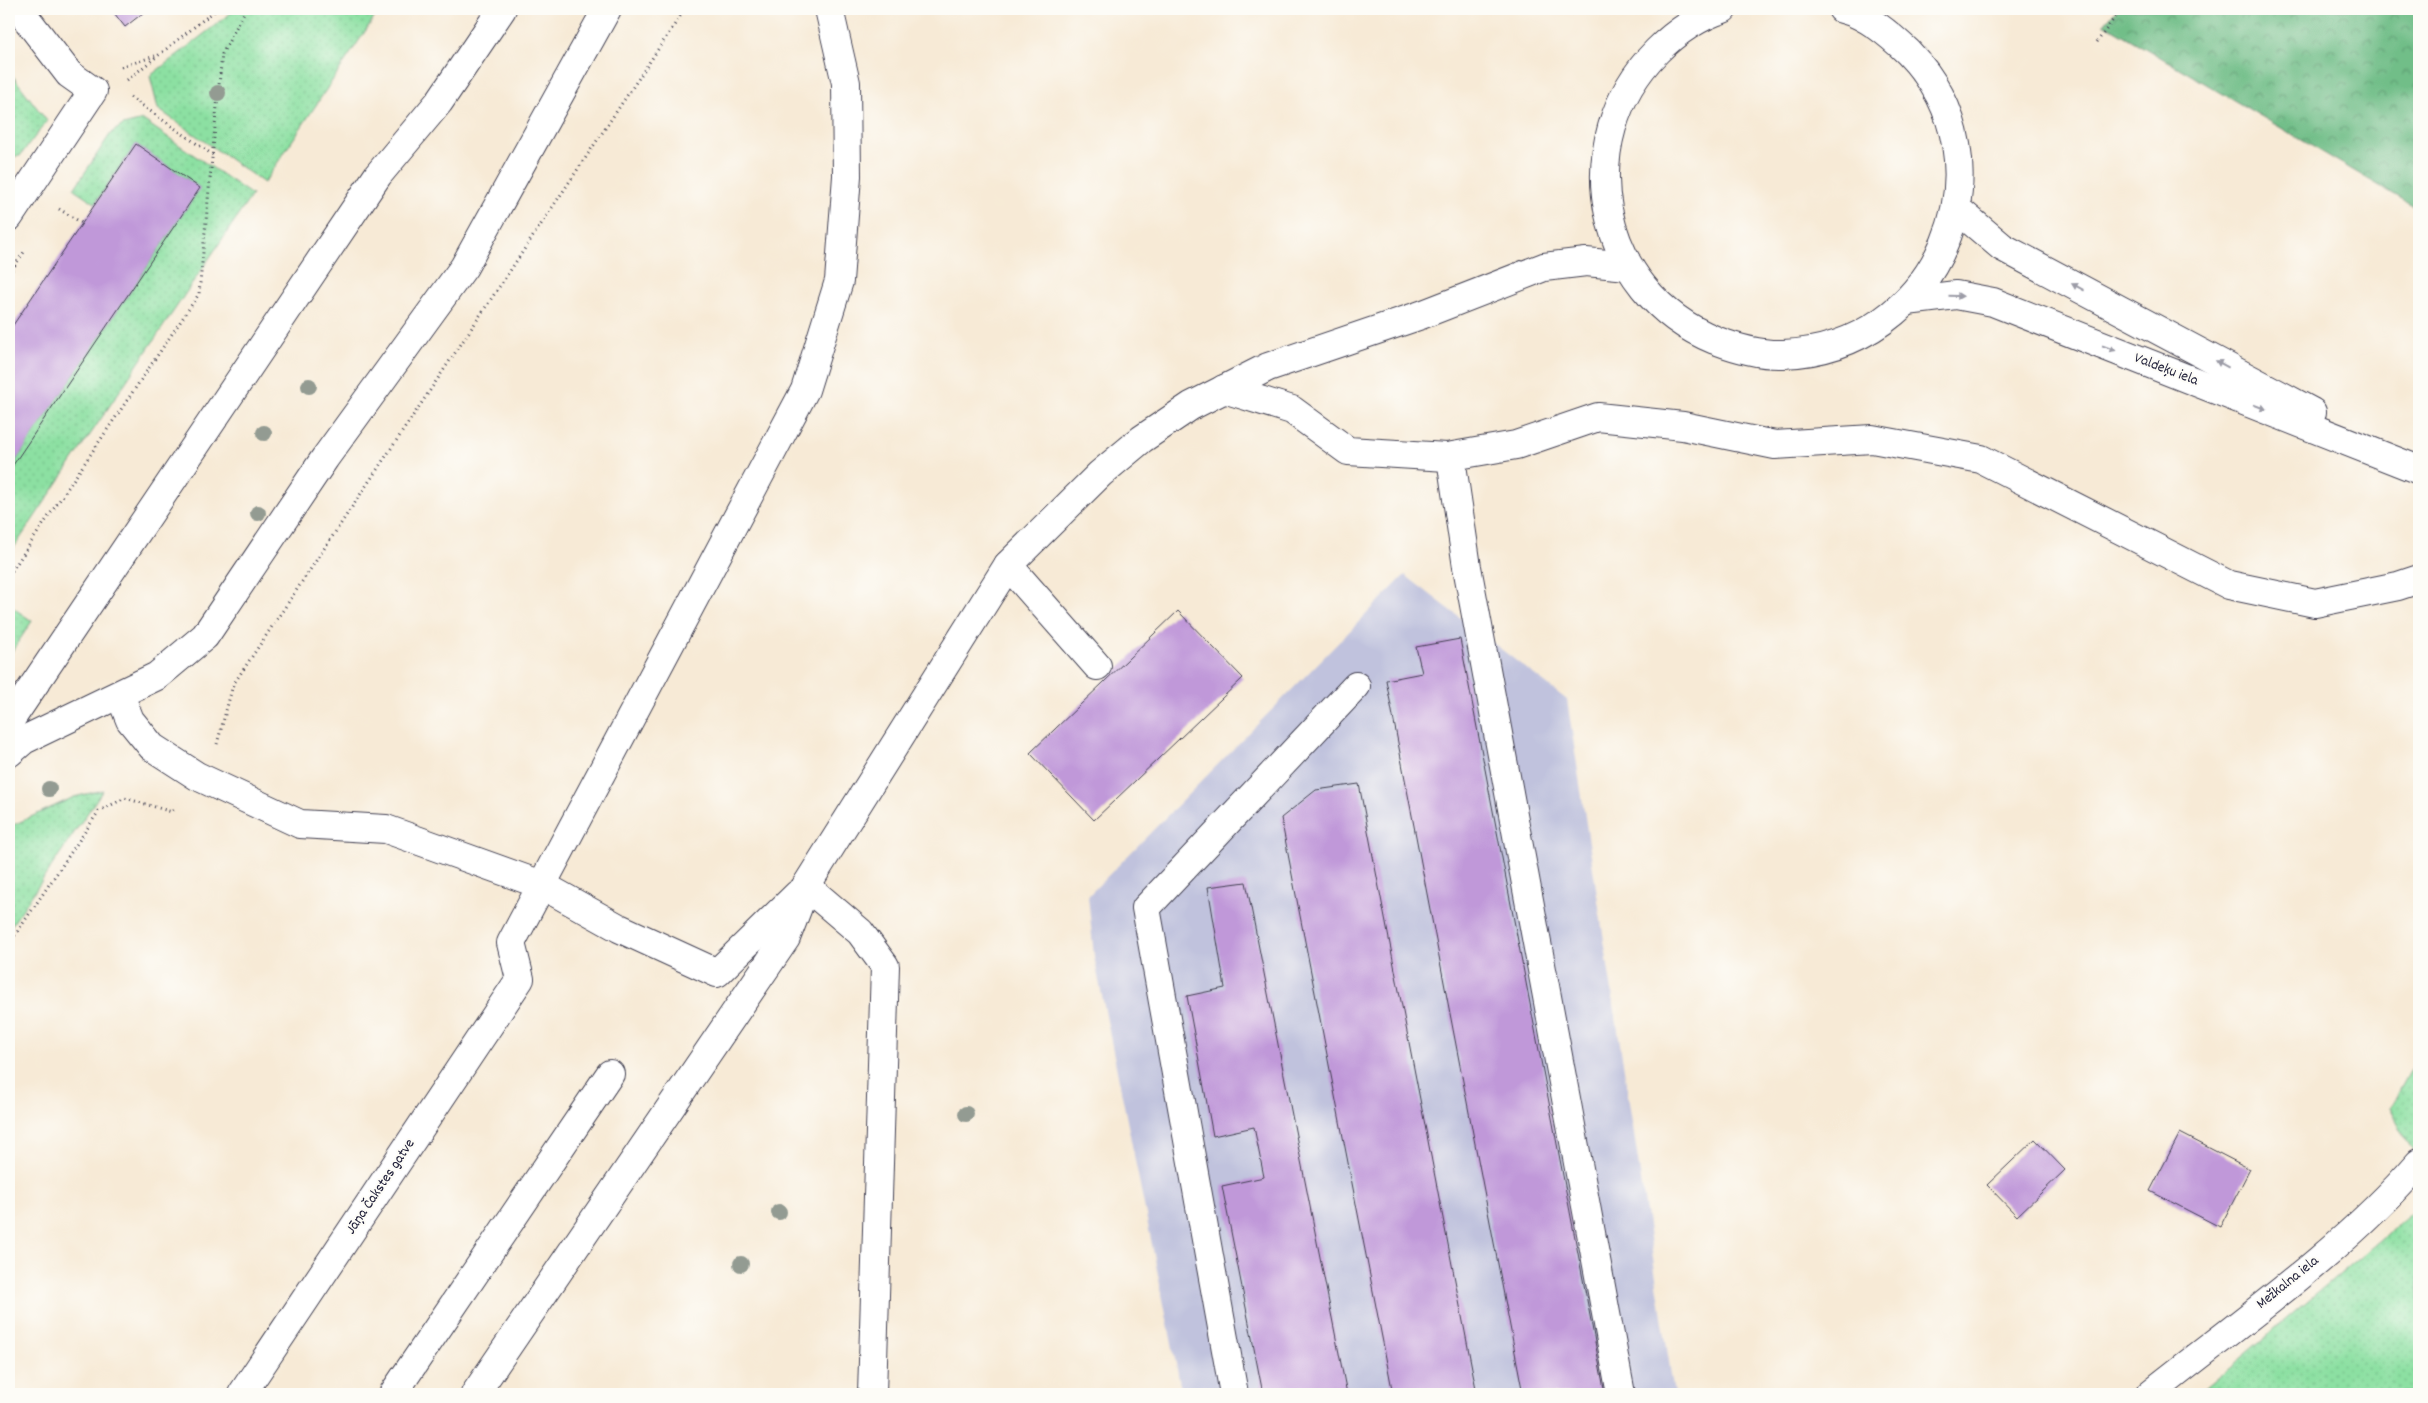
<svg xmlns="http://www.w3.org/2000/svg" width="2428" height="1403" font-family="Dekko,sans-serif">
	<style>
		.industrial { fill: #c0c2dd }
		.grass { fill: url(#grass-dots); stroke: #57816e }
		.forest { fill: url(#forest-crowns); stroke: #4a7062 }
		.building { fill: #c098d9 }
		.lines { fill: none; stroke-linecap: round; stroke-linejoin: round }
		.minor-casing { stroke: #424052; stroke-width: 30 }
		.path { stroke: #424052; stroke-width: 3; stroke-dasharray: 1 4; stroke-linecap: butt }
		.minor { stroke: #fff; stroke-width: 28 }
		.tree { fill: #939b92 }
		.oneway { fill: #9c9ca7 }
		.labels { text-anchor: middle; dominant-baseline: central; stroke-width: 4; stroke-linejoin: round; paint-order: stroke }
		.street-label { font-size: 15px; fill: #22223b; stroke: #fdfcf7 }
	</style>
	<defs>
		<pattern id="grass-dots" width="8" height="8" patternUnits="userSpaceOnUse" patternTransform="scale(1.25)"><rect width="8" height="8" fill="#8ce0a2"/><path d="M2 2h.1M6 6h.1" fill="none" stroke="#78c08c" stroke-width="1.8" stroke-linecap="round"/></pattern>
		<pattern id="forest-crowns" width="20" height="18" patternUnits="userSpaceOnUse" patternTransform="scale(1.25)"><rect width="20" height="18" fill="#71be88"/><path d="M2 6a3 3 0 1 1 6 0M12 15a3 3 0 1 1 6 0" fill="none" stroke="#5c9a70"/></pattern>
	</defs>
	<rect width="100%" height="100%" fill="#fdfcf7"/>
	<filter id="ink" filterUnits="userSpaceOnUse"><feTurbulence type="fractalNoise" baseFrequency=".02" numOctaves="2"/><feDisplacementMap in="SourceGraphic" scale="10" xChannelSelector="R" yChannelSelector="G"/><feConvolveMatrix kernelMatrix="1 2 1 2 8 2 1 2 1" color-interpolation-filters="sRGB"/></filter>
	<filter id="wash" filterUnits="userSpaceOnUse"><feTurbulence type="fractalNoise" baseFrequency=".0096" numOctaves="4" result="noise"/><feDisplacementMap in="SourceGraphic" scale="20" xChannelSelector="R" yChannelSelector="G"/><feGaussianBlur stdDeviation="1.12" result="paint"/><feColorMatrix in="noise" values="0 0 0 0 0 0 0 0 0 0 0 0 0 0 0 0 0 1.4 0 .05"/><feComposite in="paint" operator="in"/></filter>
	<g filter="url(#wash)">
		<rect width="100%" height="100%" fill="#f7ead6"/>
		<path class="industrial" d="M1405,575l162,125 107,694h-492l-88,-438 -6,-60z"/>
		<g class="grass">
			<path d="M236,9h144l-116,174 -106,-74 -8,-33z"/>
			<path d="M9,71l38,50 -27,35 -11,1z"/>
			<path d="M143,120l109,75 -243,360v-84l191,-283 -64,-44 -41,59 -21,-14 37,-56 12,-8z"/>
			<path d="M9,605l23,16 -23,35z"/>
			<path d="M103,790l-81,120 -13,19v-102l65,-30z"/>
			<path d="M2419,1055v108l-29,-55z"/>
			<path d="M2419,1207v187h-220z"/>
		</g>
		<path class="forest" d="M2117,9h302v200l-315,-185z"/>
		<g id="blocks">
			<g class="building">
				<path d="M111,9h37l-23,18z"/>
				<path d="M136,144l64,44 -191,283v-140z"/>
				<path d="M1178,611l65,67 -149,142 -64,-67z"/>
				<path d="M1460,639l145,755h-82l-137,-714 36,-7 -6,-26z"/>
				<path d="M1359,784l118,610h-84l-112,-576 35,-28z"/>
				<path d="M1246,882l101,512h-84l-41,-208 42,-9 -10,-50 -41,9 -26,-140 38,-8 -17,-101z"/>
				<path d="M2180,1133l70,36 -30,58 -70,-36z"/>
				<path d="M2035,1139l30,31 -48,46 -30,-31z"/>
			</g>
		</g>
	</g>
	<g filter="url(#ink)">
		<use href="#blocks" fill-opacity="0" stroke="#424052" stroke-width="1"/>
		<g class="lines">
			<g class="minor-casing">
				<g id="minor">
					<path d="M1723,9c-25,8 -48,24 -66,42 -89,90 -60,241 58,289 21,8 45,15 68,14 155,-5 234,-190 125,-302 -18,-17 -41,-37 -66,-43"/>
					<path d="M1956,208l46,39 310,165"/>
					<path d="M9,217l84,-126 -24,-17 -50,-65"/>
					<path d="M1907,301l49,-6 37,7 426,168"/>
					<path d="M1224,389l68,21 56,41 99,6 69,-12 82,-28 85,9 92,19 97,-6 109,20 248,126 86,18 83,-17 21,-7"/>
					<path d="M1447,457l5,8 15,102 154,827"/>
					<path d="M1008,565l89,101"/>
					<path d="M120,695l10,25 22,27 45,29 103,48 86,5 156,56 77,43 98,45 81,-79"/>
					<path d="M9,722l369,-547 61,-73 63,-93"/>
					<path d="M9,753l15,-13 133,-64 48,-40 120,-178 139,-191 143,-258"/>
					<path d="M806,886l54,46 25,34 -13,428"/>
					<path d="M242,1394l278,-415 -9,-36 294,-553 34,-109 8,-105 -1,-93 -17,-74"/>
					<path d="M393,1394l217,-320"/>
					<path d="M475,1394l311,-456 20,-52 202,-321 92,-91 42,-35 49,-33 77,-39 153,-52 123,-48 42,-5 42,4"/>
					<path d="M1234,1394l-88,-486 210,-222"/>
					<path d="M2150,1394c89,-71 195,-145 269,-231"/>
				</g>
			</g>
			<g class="path">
				<path d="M2097,42l24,-33"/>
				<path d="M121,67l34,-11"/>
				<path d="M127,80l90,-71"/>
				<path d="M130,97l83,58"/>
				<path d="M59,209l23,14"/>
				<path d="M9,274l15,-22"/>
				<path d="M9,575l190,-281 23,-240 24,-45"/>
				<path d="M217,744l16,-59 452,-676"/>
				<path d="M9,944l90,-133 26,-13 47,14 3,-5"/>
			</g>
			<use href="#minor" class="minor"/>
		</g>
		<g class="tree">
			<circle cx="218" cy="93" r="8"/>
			<circle cx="309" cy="386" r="8"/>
			<circle cx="264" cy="433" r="8"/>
			<circle cx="258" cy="513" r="8"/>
			<circle cx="49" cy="789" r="8"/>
			<circle cx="966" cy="1114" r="8"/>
			<circle cx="779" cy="1212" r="8"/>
			<circle cx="741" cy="1264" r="8"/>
		</g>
		<defs><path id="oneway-solid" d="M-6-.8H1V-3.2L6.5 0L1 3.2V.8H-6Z" transform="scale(1.25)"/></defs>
		<g class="oneway">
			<use href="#oneway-solid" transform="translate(2078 287) rotate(-152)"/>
			<use href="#oneway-solid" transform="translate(1956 296) rotate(1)"/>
			<use href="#oneway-solid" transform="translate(2109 348) rotate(21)"/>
			<use href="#oneway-solid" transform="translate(2222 364) rotate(-152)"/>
			<use href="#oneway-solid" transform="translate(2260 407) rotate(21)"/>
		</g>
	</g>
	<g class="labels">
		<g class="street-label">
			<text transform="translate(2166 370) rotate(21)">Valdeķu iela</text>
			<text transform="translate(381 1187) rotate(-56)">Jāņa Čakstes gatve</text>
			<text transform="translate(2288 1283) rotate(-39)">Mežkalna iela</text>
		</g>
	</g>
	<rect width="2428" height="1403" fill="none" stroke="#fdfcf7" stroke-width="30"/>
</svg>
